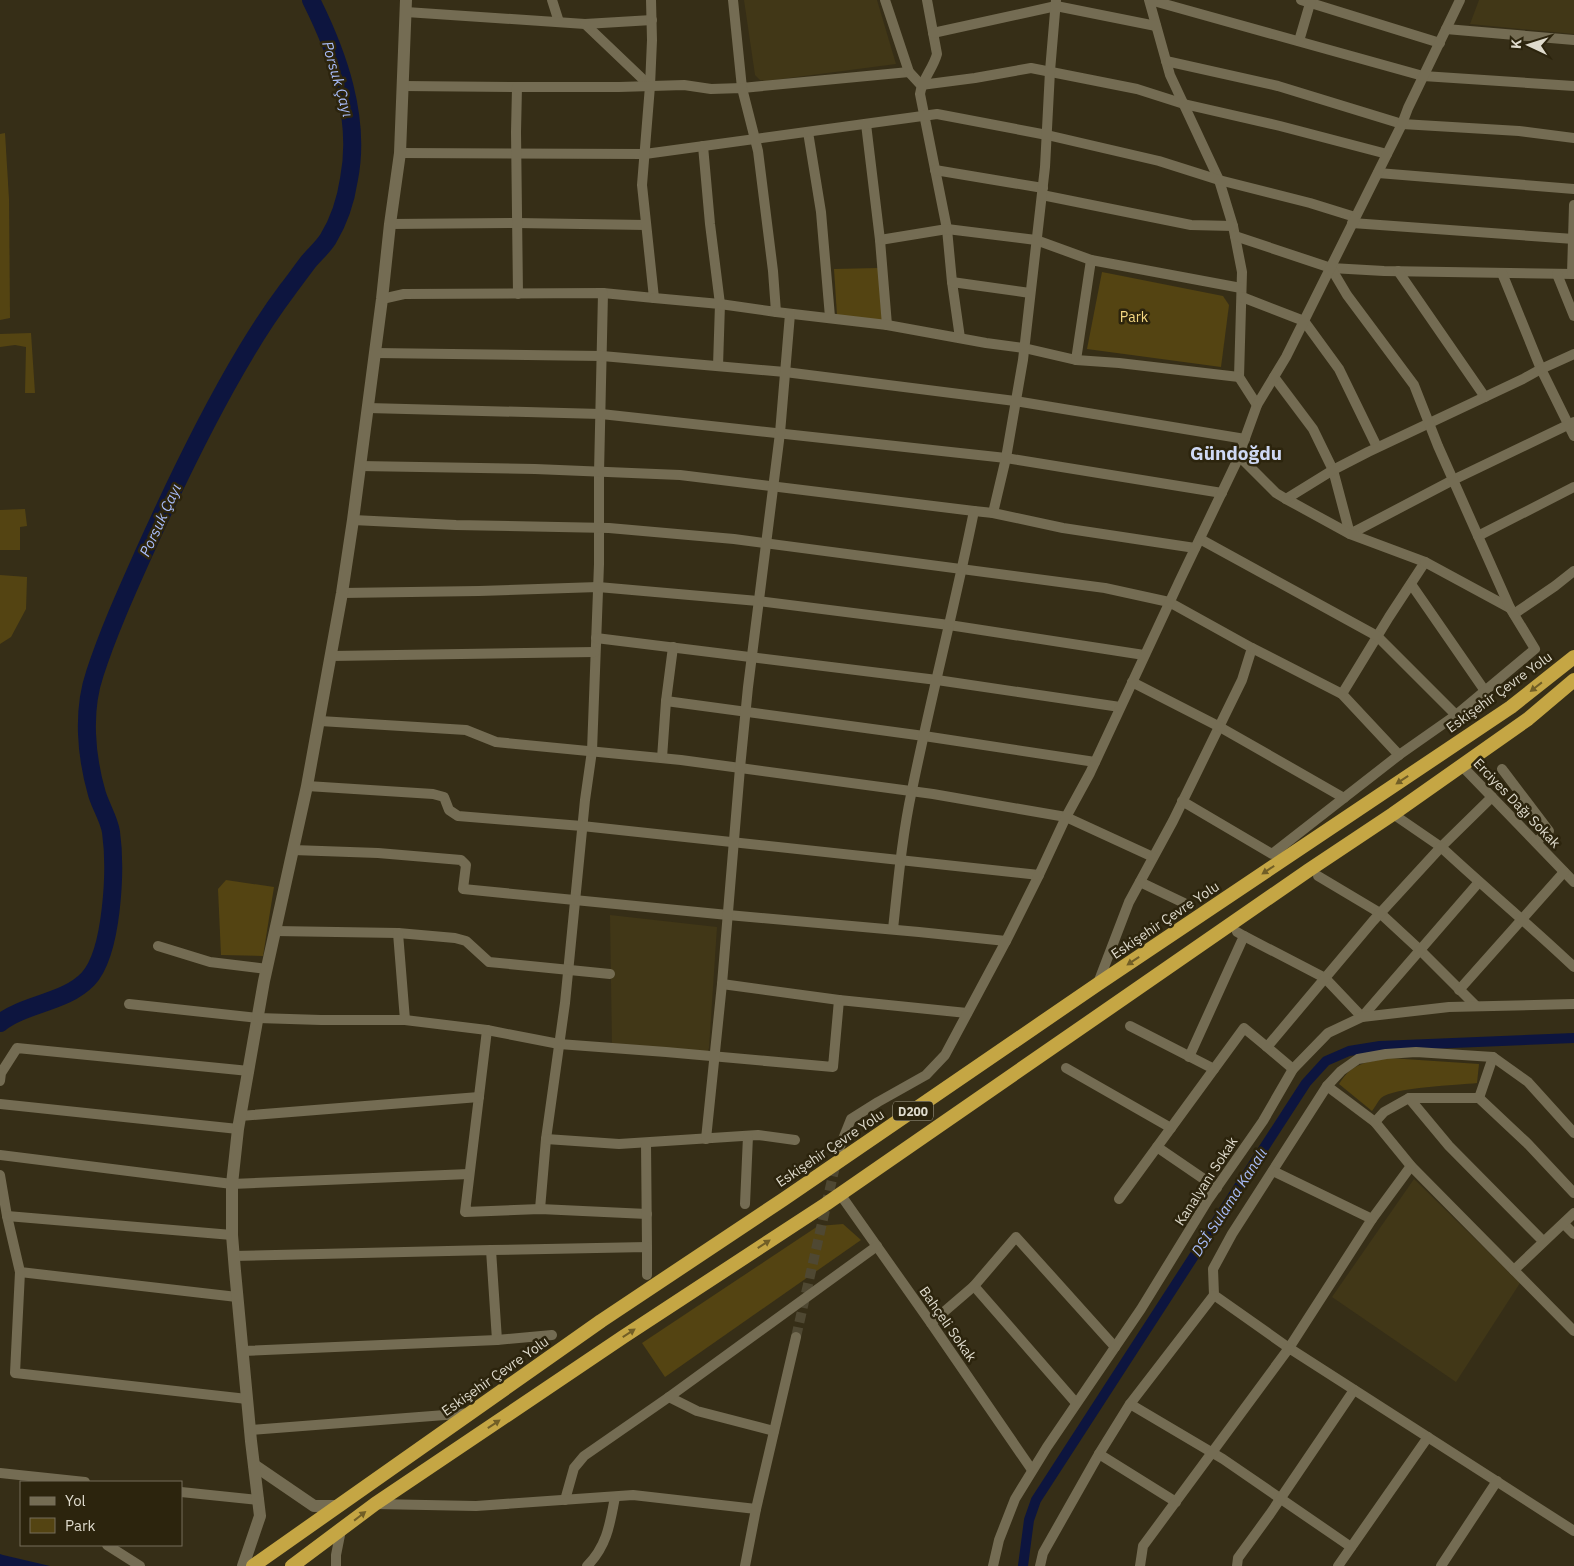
<svg xmlns="http://www.w3.org/2000/svg" width="1574" height="1566" font-family="'IBM Plex Sans',sans-serif">
	<style>
		.built { fill: #413717 }
		.green { fill: #544412 }
		.water { fill: #0d153f }
		.lines { fill: none; stroke-linecap: round; stroke-linejoin: round }
		.canal { stroke: #0d153f; stroke-width: 10 }
		.river { stroke: #0d153f; stroke-width: 18 }
		.minor-tunnel { stroke: #4f4832; stroke-width: 10; stroke-dasharray: 10 5; stroke-linecap: butt }
		.minor { stroke: #746c53; stroke-width: 10 }
		.tertiary { stroke: #746c53; stroke-width: 12 }
		.trunk { stroke: #c5a644; stroke-width: 14 }
		.oneway { fill: #715e26 }
		.labels { text-anchor: middle; dominant-baseline: central; stroke-width: 5; stroke-linejoin: round; paint-order: stroke }
		.shield { fill: #2c240d; stroke: #a9a493; stroke-width: 1 }
		.shield-label { font-size: 12px; font-weight: bold; fill: #dfdbcd }
		.park-label { font-size: 14px; fill: #f6d983; stroke: #2c240d }
		.street-label { font-size: 14px; fill: #dfdbcd; stroke: #2c240d }
		.water-label { font-size: 15px; font-style: italic; fill: #a8bcf9; stroke: #2c240d }
		.district-label { font-size: 19px; font-weight: bold; fill: #cfd9f5; stroke: #2c240d }
	</style>
	<rect width="100%" height="100%" fill="#362e17"/>
	<g class="built">
		<path d="M744,0h133l19,64 -130,17 -6,-1 -5,-5z"/>
		<path d="M1479,0h95v34l-104,-10z"/>
		<path d="M610,915l107,12 -8,121 -2,5 -95,-6z"/>
		<path d="M1414,1179l106,104 -64,99 -124,-85z"/>
	</g>
	<g class="green">
		<path d="M5,133l4,66 1,119 -10,2v-186z"/>
		<path d="M878,268l8,53 -49,-6 -3,-46z"/>
		<path d="M1102,272l121,24 6,9 -8,62 -134,-18z"/>
		<path d="M31,333l4,60h-10l1,-46 -11,-2 -15,2v-13z"/>
		<path d="M25,509l2,17 -7,1v23h-20v-40z"/>
		<path d="M0,575l27,2 -1,32 -15,28 -11,7z"/>
		<path d="M226,880l48,7 -11,69 -42,-1 -3,-66z"/>
		<path d="M1389,1058l90,6 -2,19c-19,2 -83,4 -96,15 -3,3 -6,9 -9,13l-33,-27c14,-22 26,-21 50,-26z"/>
		<path d="M843,1224l18,16 -196,137 -23,-34 176,-117z"/>
	</g>
	<path class="water" d="M0,1554l3,1 47,11h-50z"/>
	<g class="lines">
		<path class="canal" d="M1023,1566l6,-46 7,-20 270,-417 20,-22 23,-10 31,-5 194,-8"/>
		<path class="river" d="M0,1023c26,-20 65,-20 88,-44 25,-27 28,-111 23,-147 -2,-13 -10,-25 -14,-38 -11,-38 -15,-83 -2,-121 13,-40 31,-80 48,-118 31,-69 64,-138 103,-203 13,-22 27,-43 42,-63 7,-9 14,-19 21,-28 6,-7 14,-14 19,-22 11,-18 18,-40 21,-60 12,-61 -11,-125 -38,-179"/>
		<path class="minor-tunnel" d="M796,1337l40,-175"/>
		<g class="minor">
			<path d="M552,0l7,22"/>
			<path d="M733,0l9,88 167,-16"/>
			<path d="M885,0l24,72 12,13 54,-7 56,-10 106,21 47,15 96,22 107,28"/>
			<path d="M927,0l10,54c-4,15 -15,25 -17,40l27,135 5,53 8,56"/>
			<path d="M1149,0l21,75 49,105 14,46 9,46 -3,105 18,28"/>
			<path d="M1150,0l273,76 151,10"/>
			<path d="M1301,0l139,43"/>
			<path d="M406,12l179,12 67,-4"/>
			<path d="M585,24l65,62"/>
			<path d="M1446,29l128,11"/>
			<path d="M933,33l123,-27 100,20"/>
			<path d="M1299,41l12,-41"/>
			<path d="M1166,61l112,25 124,38 117,7 55,7"/>
			<path d="M403,86l114,1"/>
			<path d="M866,124l14,116 7,85"/>
			<path d="M808,132l13,80 9,105"/>
			<path d="M703,146l7,78 10,80 -2,62"/>
			<path d="M400,153l245,1 292,-40 110,21 112,26 60,19 91,23 45,14"/>
			<path d="M935,170l108,18"/>
			<path d="M1378,173l196,16"/>
			<path d="M1042,195l149,30 42,1"/>
			<path d="M1352,223l222,16"/>
			<path d="M390,224l127,-1 129,2"/>
			<path d="M1235,236l96,32 53,3 190,3"/>
			<path d="M880,240l67,-11 89,11 55,20"/>
			<path d="M1398,271l87,126"/>
			<path d="M1502,273l39,96 33,67"/>
			<path d="M1557,274l17,42"/>
			<path d="M1572,274l2,-69"/>
			<path d="M952,282l78,11"/>
			<path d="M603,293l51,5 -12,-113 8,-99 2,-46 -1,-40"/>
			<path d="M518,294l-2,-162 1,-45h102l65,-2 27,4 31,-1 16,63 15,120 3,41 -56,-8 -66,-6"/>
			<path d="M1242,297l62,24 35,48 38,78"/>
			<path d="M382,299l22,-5 199,-1 -4,180v91l-7,187 -7,49 -20,203 -19,136 -6,70"/>
			<path d="M776,312l111,13 99,18 38,5 52,12 43,3 120,14"/>
			<path d="M375,353l227,3 183,16 230,29 230,38"/>
			<path d="M1076,360l15,-100 150,28"/>
			<path d="M1274,377l39,52 20,41 17,64 103,-54 121,-58"/>
			<path d="M368,408l233,6 405,44 216,35"/>
			<path d="M1239,456l37,37 10,6 64,35 75,28 -36,55 -47,77"/>
			<path d="M360,466l175,3 145,6 294,36"/>
			<path d="M1286,499l47,-29 35,-18 155,-73 18,-10 33,-15"/>
			<path d="M993,513l13,-55 17,-98 22,-193 5,-96 6,-71"/>
			<path d="M353,520l103,5 153,3 125,11 371,49 64,14 83,46 -10,32 -69,141 -44,81 -31,81"/>
			<path d="M1478,536l96,-49"/>
			<path d="M1200,539l177,97 79,79"/>
			<path d="M1425,562l85,46"/>
			<path d="M1411,584l74,107"/>
			<path d="M342,593l137,-2 119,-4 160,14 191,24 195,30"/>
			<path d="M1514,614l41,-28 19,-15"/>
			<path d="M596,638l341,42 183,27"/>
			<path d="M1252,648l90,46 57,61"/>
			<path d="M331,656l264,-4"/>
			<path d="M1132,682l86,44 126,72"/>
			<path d="M666,701l258,35 171,26"/>
			<path d="M320,721l146,9 30,12 185,18 252,34 133,23 87,40"/>
			<path d="M662,758l4,-57 7,-54"/>
			<path d="M1461,765l113,117"/>
			<path d="M1502,769l47,62 -13,11"/>
			<path d="M307,786l126,8 11,3 5,13 9,6 124,10 457,49"/>
			<path d="M1182,801l90,53 127,-99 57,-40 79,-66 -25,-41 -72,-162 -24,-61 -67,-90 -16,-27"/>
			<path d="M1393,814l48,33 51,-50"/>
			<path d="M293,850l85,3 83,7 5,5 -3,24 265,26 191,17 87,9"/>
			<path d="M1318,876l62,37 40,37 56,56"/>
			<path d="M1140,882l44,21"/>
			<path d="M893,929c5,-46 9,-93 19,-139 19,-93 43,-185 62,-279l19,2 70,15 132,20"/>
			<path d="M275,931l123,2 57,5 11,3 23,21 121,12"/>
			<path d="M398,933l7,87"/>
			<path d="M1244,936l81,42 37,39 117,-135"/>
			<path d="M158,946l52,16 57,7"/>
			<path d="M722,984l117,16"/>
			<path d="M1459,990l105,-118"/>
			<path d="M129,1004l129,14 63,2h84l82,10 -22,182 75,-3 107,5"/>
			<path d="M1130,1026l84,43"/>
			<path d="M487,1030l72,14 107,8 167,15 6,-67 128,13"/>
			<path d="M1267,1047l26,22"/>
			<path d="M1189,1057l55,-121 -7,-4"/>
			<path d="M1066,1068l105,60"/>
			<path d="M0,1081l1,-8 16,-25 232,23"/>
			<path d="M1327,1086l48,36 36,44 163,165"/>
			<path d="M1409,1098l40,48 94,95"/>
			<path d="M1479,1098l48,45 47,50"/>
			<path d="M0,1104l238,25"/>
			<path d="M240,1116l239,-19"/>
			<path d="M1375,1122l9,-10 25,-14h70l14,-41"/>
			<path d="M546,1139l73,5 139,-9 37,5"/>
			<path d="M706,1139l16,-155 18,-216 8,-81 32,-254 10,-119"/>
			<path d="M646,1143l1,104"/>
			<path d="M1157,1147l60,41"/>
			<path d="M839,1149l12,-30 27,-17 48,-27 19,-20 61,-114 33,-66 27,-58 24,-44 89,-191 57,-119 21,-58 29,-48 116,-233 6,-16 52,-108"/>
			<path d="M0,1155l232,29 237,-10"/>
			<path d="M1411,1166l-39,53 -83,129 -75,-53 -1,-26 19,-35 95,-148 14,-15 17,-12 28,-5 30,-2 77,5 35,25 46,51"/>
			<path d="M1273,1171l99,48"/>
			<path d="M0,1175l7,41 13,56 217,25"/>
			<path d="M840,1194l91,129 101,147"/>
			<path d="M1119,1199l125,-171 23,19 106,-126 68,-74c44,41 90,79 133,120"/>
			<path d="M745,1204l3,-68"/>
			<path d="M7,1216l225,19"/>
			<path d="M1564,1224l10,10"/>
			<path d="M491,1250l156,-3v28"/>
			<path d="M233,1256l258,-6 6,90"/>
			<path d="M1514,1270l60,-57"/>
			<path d="M20,1272l-5,101 232,26"/>
			<path d="M974,1286l102,117"/>
			<path d="M931,1323l43,-37 42,-49 99,110"/>
			<path d="M243,1351l254,-11 55,-5"/>
			<path d="M669,1397l28,14 77,20"/>
			<path d="M1130,1404l93,55 128,88"/>
			<path d="M250,1430l221,-17"/>
			<path d="M1099,1454l77,48"/>
			<path d="M0,1473l85,9"/>
			<path d="M181,1492l78,8"/>
			<path d="M565,1500l9,-32 10,-12 85,-59 208,-151"/>
			<path d="M375,1504l101,2 157,-11 123,14"/>
			<path d="M107,1545l33,21"/>
			<path d="M336,1566v-11l5,-25"/>
			<path d="M587,1566c20,-20 23,-42 28,-69"/>
			<path d="M745,1566l11,-57 40,-172"/>
			<path d="M993,1566l6,-26 16,-41 32,-52 94,-138 67,-109 55,-79 30,-52 35,-36 34,-16 87,-10 125,-3"/>
			<path d="M1040,1566l3,-13 56,-99 31,-50 84,-109"/>
			<path d="M1140,1566l3,-20 146,-198 285,183"/>
			<path d="M1237,1566l1,-8 32,-44 84,-124"/>
			<path d="M1338,1566l90,-129"/>
			<path d="M1441,1566l56,-85"/>
		</g>
		<g class="tertiary">
			<path d="M254,1465l60,41h25"/>
			<path d="M243,1566l17,-50 -9,-75 -16,-170 -3,-36v-51l6,-55 26,-148 43,-195 35,-193 11,-73 29,-221 8,-75 10,-71 6,-153"/>
		</g>
		<g class="trunk">
			<path d="M253,1566l348,-245 183,-122 314,-215 413,-277 63,-50"/>
			<path d="M292,1566l83,-62 248,-167 203,-133 483,-334 84,-56 135,-95 46,-39"/>
		</g>
	</g>
	<defs><path id="oneway-solid" d="M-6-.8H1V-3.2L6.5 0L1 3.2V.8H-6Z" transform="scale(1.25)"/></defs>
	<g class="oneway">
		<use href="#oneway-solid" transform="translate(1536 687) rotate(142)"/>
		<use href="#oneway-solid" transform="translate(1402 780) rotate(146)"/>
		<use href="#oneway-solid" transform="translate(1268 870) rotate(146)"/>
		<use href="#oneway-solid" transform="translate(1133 961) rotate(146)"/>
		<use href="#oneway-solid" transform="translate(764 1244) rotate(-33)"/>
		<use href="#oneway-solid" transform="translate(629 1333) rotate(-33)"/>
		<use href="#oneway-solid" transform="translate(494 1424) rotate(-34)"/>
		<use href="#oneway-solid" transform="translate(360 1516) rotate(-38)"/>
	</g>
	<g class="labels">
		<rect class="shield" x="893" y="1101.5" width="40" height="19" rx="4"/>
		<g class="shield-label">
			<text x="913" y="1111">D200</text>
		</g>
		<g class="park-label">
			<text x="1134" y="317">Park</text>
		</g>
		<g class="street-label">
			<text transform="translate(1499 692) rotate(-36)">Eskişehir Çevre Yolu</text>
			<text transform="translate(1517 803) rotate(46)">Erciyes Dağı Sokak</text>
			<text transform="translate(1165 920) rotate(-34)">Eskişehir Çevre Yolu</text>
			<text transform="translate(830 1148) rotate(-34)">Eskişehir Çevre Yolu</text>
			<text transform="translate(1206 1181) rotate(-57)">Kanalyanı Sokak</text>
			<text transform="translate(948 1324) rotate(55)">Bahçeli Sokak</text>
			<text transform="translate(495 1376) rotate(-35)">Eskişehir Çevre Yolu</text>
		</g>
		<g class="water-label">
			<text transform="translate(338 79) rotate(74)">Porsuk Çayı</text>
			<text transform="translate(160 520) rotate(-65)">Porsuk Çayı</text>
			<text transform="translate(1229 1202) rotate(-57)">DSİ Sulama Kanalı</text>
		</g>
		<g class="district-label">
			<text x="1236" y="453">Gündoğdu</text>
		</g>
	</g>
	<rect x="20" y="1481" width="162" height="65" fill="#2c240d" stroke="#746d5a"/>
	<rect x="30" y="1497" width="25" height="8" fill="#746c53" stroke="#746d5a"/>
	<text x="65" y="1506" font-size="15" fill="#dfdbcd">Yol</text>
	<rect x="30" y="1518" width="25" height="15" fill="#544412" stroke="#746d5a"/>
	<text x="65" y="1531" font-size="15" fill="#dfdbcd">Park</text>
	<g transform="translate(1529 45) rotate(274)" stroke="#2c240d" stroke-width="4" paint-order="stroke">
	<path d="M0-4L9 19L0 12L-9 19Z" fill="#dfdbcd"/>
	<text y="-8" font-size="14" font-weight="bold" text-anchor="middle" fill="#dfdbcd">K</text>
	</g>
</svg>
